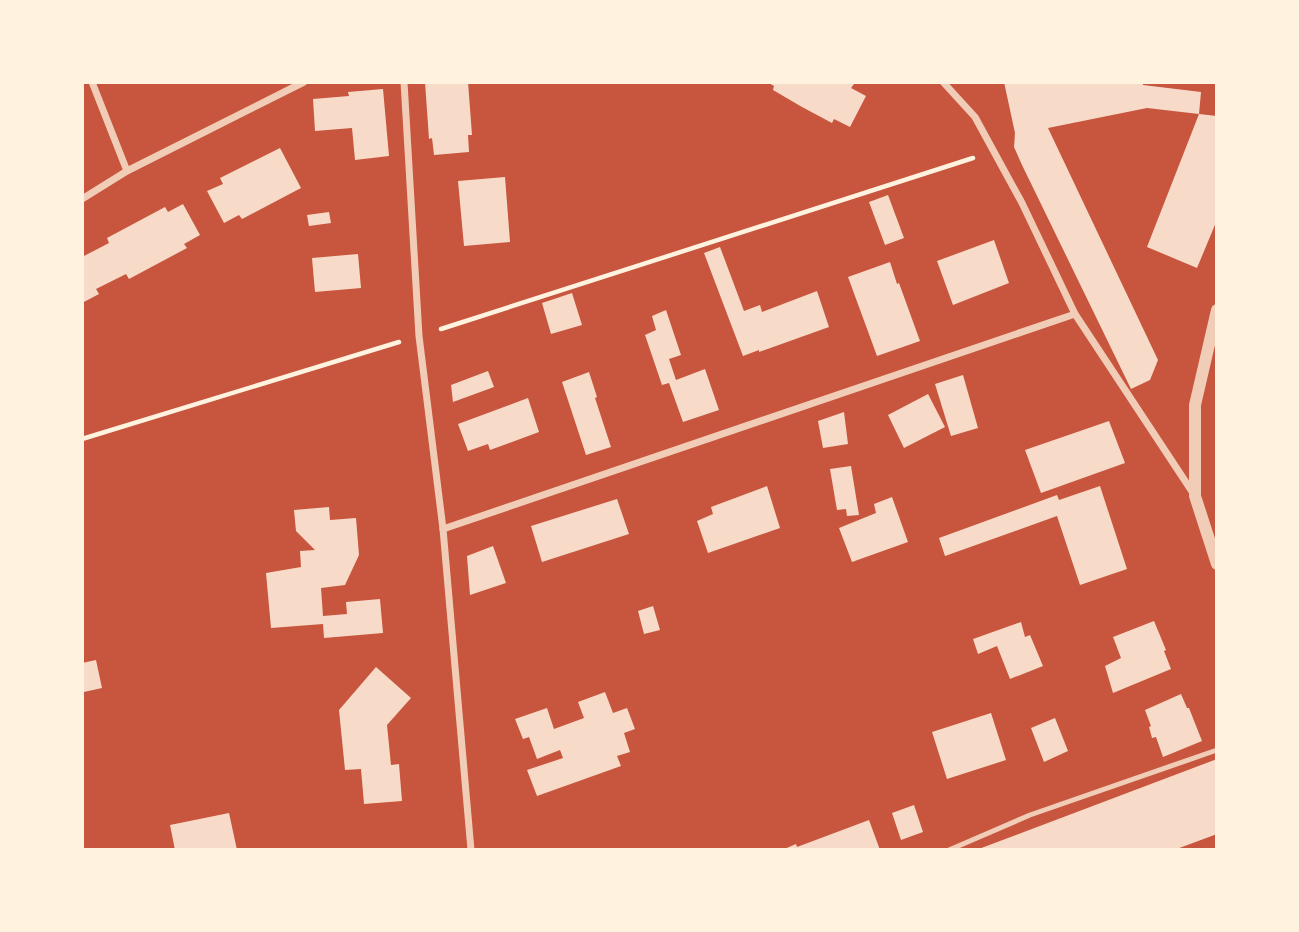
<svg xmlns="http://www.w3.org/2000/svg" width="1299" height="932" font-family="Ubuntu,sans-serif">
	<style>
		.building { fill: #f7dbc8 }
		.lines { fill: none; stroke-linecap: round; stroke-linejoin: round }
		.path { stroke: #fff3e0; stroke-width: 4.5 }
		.service { stroke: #f1ccb7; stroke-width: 5 }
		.minor { stroke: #f1ccb7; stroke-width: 7 }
		.tertiary { stroke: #f1ccb7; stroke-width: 12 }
	</style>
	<rect width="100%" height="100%" fill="#c8553d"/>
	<g class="building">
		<path d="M425,82h43l4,53h-4l1,17 -35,3 -2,-17 -3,1z"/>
		<path d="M767,82h84l3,2 -3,4 15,8 -16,31 -16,-8 -2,4 -30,-16 -29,-17 1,-4z"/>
		<path d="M1004,82h139v3l58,7 -2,22 18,2v104l-20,48 -50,-21 52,-133 -52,-6 -99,20 110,232 -8,20 -19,9 -109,-224 -8,-18 1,-14z"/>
		<path d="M383,89l6,67 -34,4 -3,-32 -37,3 -2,-32 36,-3 -1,-4z"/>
		<path d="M280,148l21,40 -59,31 -3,-4 -15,8 -17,-32 16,-7 -3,-6z"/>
		<path d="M505,177l5,65 -46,4 -6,-65z"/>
		<path d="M888,195l16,43 -19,7 -16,-43z"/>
		<path d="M183,204l17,31 -16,9 3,4 -58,31 -3,-5 -30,15 3,5 -17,9v-46l27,-14 -2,-5 58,-31 3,5z"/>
		<path d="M329,212l2,11 -22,3 -2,-11z"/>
		<path d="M994,240l15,43 -56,22 -16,-44z"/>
		<path d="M720,247l24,64 16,-6 2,7 55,-21 12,36 -70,25v-2l-16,6 -39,-103z"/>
		<path d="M358,254l3,34 -46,4 -3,-34z"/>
		<path d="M890,262l7,22 2,-1 21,58 -43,15 -29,-79z"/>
		<path d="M572,293l10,32 -31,9 -9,-31z"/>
		<path d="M666,310l15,45 -12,4 7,21 29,-11 14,41 -36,12 -14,-39 -7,2 -17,-50 11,-5 -4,-14z"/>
		<path d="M488,371l6,16 -41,15 -2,-17z"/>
		<path d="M589,372l8,25 -2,1 16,49 -25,8 -24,-73z"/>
		<path d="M963,375l15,53 -27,8 -16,-52z"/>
		<path d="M928,394l17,33 -41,21 -16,-33z"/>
		<path d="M528,398l11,34 -49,18 -2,-6 -20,7 -10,-27z"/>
		<path d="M844,412l4,32 -25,4 -5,-27z"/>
		<path d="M1109,421l16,42 -84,30 -16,-43z"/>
		<path d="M851,466l8,49 -12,1 -1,-7 -9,1 -7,-41z"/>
		<path d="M767,486l13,42 -72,25 -11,-32 16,-7 -2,-7z"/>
		<path d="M1100,486l27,83 -47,16 -23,-69 -112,40 -6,-18 118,-43 2,5z"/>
		<path d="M892,497l16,45 -56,20 -13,-34 37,-15 -2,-9z"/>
		<path d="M617,499l12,35 -87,28 -11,-36z"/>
		<path d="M329,507l1,13 26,-2 3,37 -14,30 -24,3 2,28 24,-2 -1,-12 34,-3 3,34 -59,5 -1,-14 -52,4 -5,-55 35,-6 -1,-16 15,-1 -19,-19 -2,-21z"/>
		<path d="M493,546l13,37 -36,12 -3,-39z"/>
		<path d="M653,606l7,24 -16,4 -6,-23z"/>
		<path d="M1154,621l12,29 -2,1 7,18 -58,24 -8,-27 16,-8 -8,-21z"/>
		<path d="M1021,622l4,15 5,-2 13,31 -33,13 -13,-33 -19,8 -5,-15z"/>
		<path d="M96,660l6,28 -18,4 -2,-9v-20z"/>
		<path d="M376,667l35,31 -24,27 4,40 8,-1 3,37 -38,3 -3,-35 -16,1 -6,-60z"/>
		<path d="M605,692l8,21 14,-5 8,21 -11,4 6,19 -13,4 4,10 -84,30 -10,-26 36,-12 -3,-8 -23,9 -8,-22 -6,2 -8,-20 32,-11 7,21 30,-11 -6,-16z"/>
		<path d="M1181,694l6,14h2l13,33 -39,16 -7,-20 -4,1 -3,-11 2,-1 -6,-16z"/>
		<path d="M991,713l15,47 -59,19 -15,-47z"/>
		<path d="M1055,718l13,33 -24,11 -13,-34z"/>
		<path d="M1217,759v75l-43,16h-198z"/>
		<path d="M914,805l9,27 -22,8 -9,-27z"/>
		<path d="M229,813l8,37h-62l-5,-25z"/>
		<path d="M869,820l11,30h-98l14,-6 1,3z"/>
	</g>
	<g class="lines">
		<g class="path">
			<path d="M441,329l532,-171"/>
			<path d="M82,439l317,-97"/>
		</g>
		<path class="service" d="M949,850l81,-35 187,-65"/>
		<g class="minor">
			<path d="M92,82l35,89"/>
			<path d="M404,82l15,254 24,193 28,321"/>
			<path d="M943,82l32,35 47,86 53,111 118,179"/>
			<path d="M82,199l45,-28 177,-89"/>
			<path d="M443,529l632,-215"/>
		</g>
		<path class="tertiary" d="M1217,310l-22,95v91l22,68"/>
	</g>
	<rect width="1299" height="932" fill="none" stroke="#fff3e0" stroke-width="168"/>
</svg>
